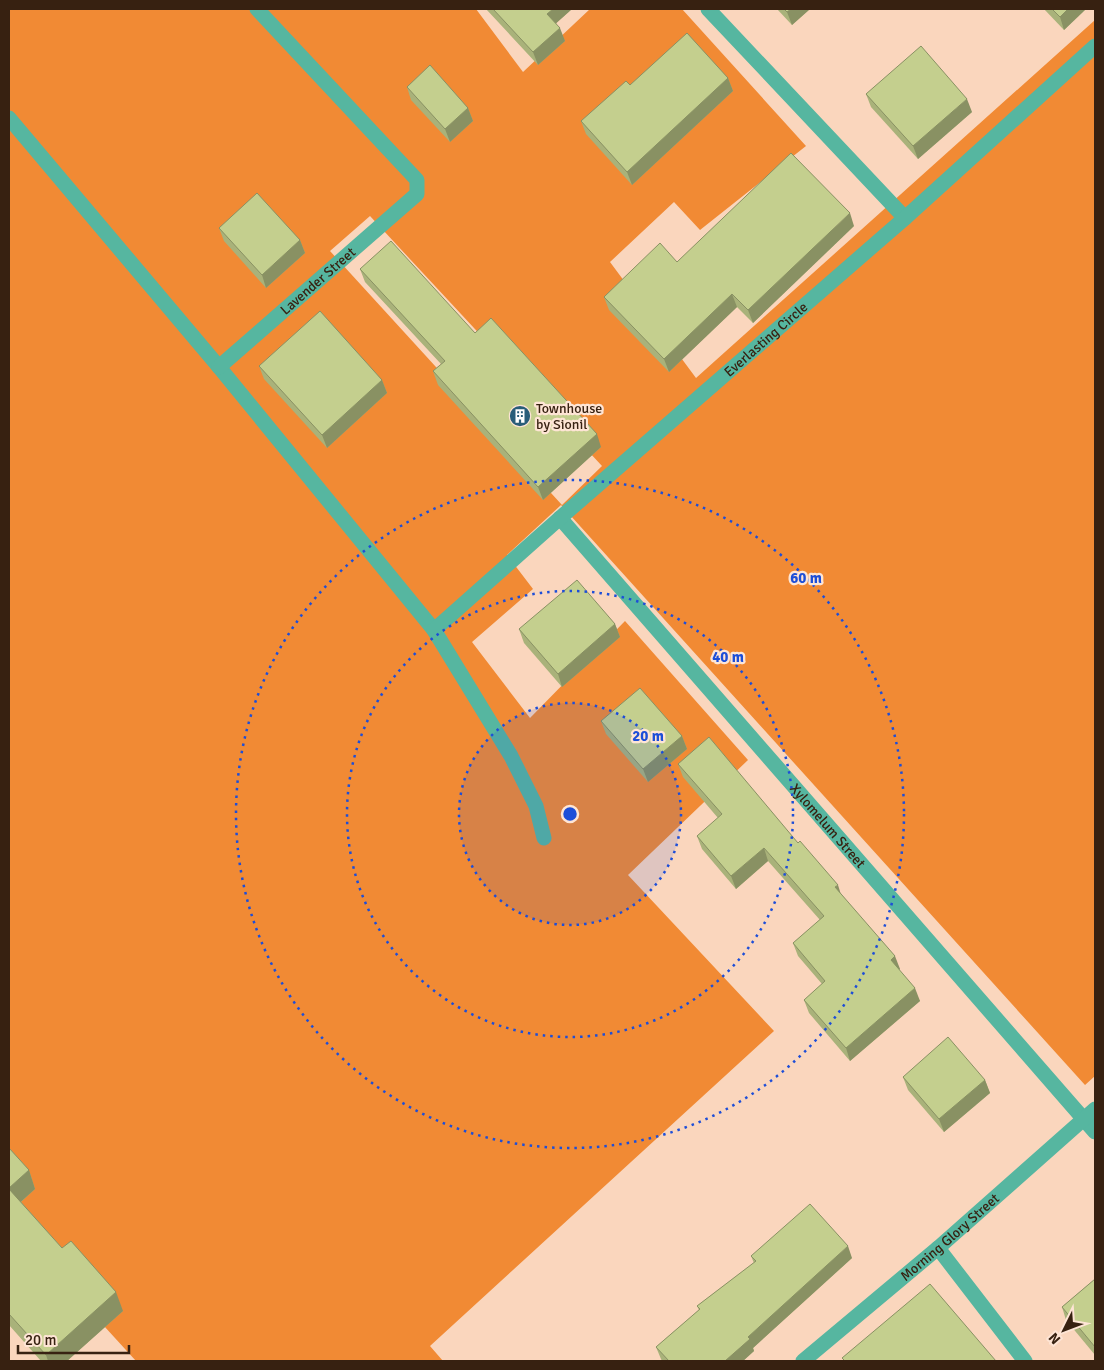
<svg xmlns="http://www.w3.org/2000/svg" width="1104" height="1370" font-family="Signika,sans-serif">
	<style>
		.forest { fill: #f18a34; fill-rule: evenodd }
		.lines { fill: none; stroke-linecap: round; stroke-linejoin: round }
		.minor { stroke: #56b6a0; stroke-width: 15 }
		.wall { fill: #a9b27a }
		.shaded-wall { fill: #899163 }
		.building { fill: #c4cf8e; stroke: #899163 }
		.ring { fill: none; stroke: #1d4ed8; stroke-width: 2.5; stroke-dasharray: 2.5 5 }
		.labels { text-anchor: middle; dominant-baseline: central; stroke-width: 4.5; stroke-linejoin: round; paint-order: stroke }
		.street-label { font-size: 14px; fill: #372111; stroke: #fee5d5 }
		.poi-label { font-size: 14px; fill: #372111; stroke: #fee5d5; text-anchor: start }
		.centre { fill: #1d4ed8; stroke: #fee5d5; stroke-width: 2.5 }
		.ring-label { font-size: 15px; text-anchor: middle; font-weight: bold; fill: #1d4ed8; stroke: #fee5d5; stroke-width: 4.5; stroke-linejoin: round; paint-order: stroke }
	</style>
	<rect width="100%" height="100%" fill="#fad6bd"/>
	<path class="forest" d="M9,9h467l47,63 67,-63h92l124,137 -106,84 -26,-28 -64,60 86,116 399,-358v1056l-10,9 -524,-580 -54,50 26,34 -61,53 58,76 95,-97 123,139 -120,115 146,156 -344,315 13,15h-307l-127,-139zM370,216l232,250 -40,39 -232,-254z"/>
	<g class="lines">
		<g class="minor">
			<path d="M708,9l197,209"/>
			<path d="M9,118l210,249 215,263 77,126 25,50 8,32"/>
			<path id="s1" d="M219,367l198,-173v-14l-160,-171"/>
			<path id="s2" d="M560,518l535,614"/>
			<path id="s3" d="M434,630l126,-112 345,-300 190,-172"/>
			<path d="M938,1248l87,113"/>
			<path id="s4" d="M803,1361l135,-113 157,-139"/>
		</g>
	</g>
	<g class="wall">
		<path d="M486,9h86l-16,14 9,18 -27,24z"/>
		<path d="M777,9h33l-18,16z"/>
		<path d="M1044,9h42l-22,21z"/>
		<path d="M728,78l5,13 -101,94 -46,-51 -5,-13 49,-36z"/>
		<path d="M407,87l61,21 5,13 -23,21 -39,-42z"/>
		<path d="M866,94l106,18 -54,47 -47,-52z"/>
		<path d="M854,226l-101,97 -16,-16 -68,65 -60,-62 -5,-13 73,-35z"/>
		<path d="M219,228l81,12 5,13 -39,35 -42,-47z"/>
		<path d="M360,269l115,64 126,114 -58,53 -105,-115 -5,-14 8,-7 -76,-82z"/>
		<path d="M259,366l123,14 5,13 -60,55 -63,-69z"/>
		<path d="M615,624l5,13 -58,50 -38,-44 -5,-14z"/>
		<path d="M601,721l81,15 5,13 -39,33 -42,-48z"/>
		<path d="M678,764l163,130 59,75 -1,1 21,31 -70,60 -41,-48 -5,-13 18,-16 -24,-28 -5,-13 27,-23 -52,-59 -32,28 -34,-40 -5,-13 21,-18 -35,-41z"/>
		<path d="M903,1077l82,3 5,13 -46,39 -36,-42z"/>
		<path d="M9,1148l20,22 6,19 -14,13 41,46 61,63 -56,50h-26l-32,-36z"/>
		<path d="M751,1256l101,2 -99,90 1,3 -11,10h-81l-1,-2 -5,-12 43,-37 -2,-4 57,-43z"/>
		<path d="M1095,1279v76l-29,-35 -4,-13z"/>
	</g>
	<g class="shaded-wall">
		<path d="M553,9h19l-20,18 -5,-13z"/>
		<path d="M791,9h19l-18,16 -5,-13z"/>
		<path d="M1068,9h18l-22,21 -4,-13z"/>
		<path d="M560,28l5,13 -27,24 -5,-13z"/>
		<path d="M728,78l5,13 -101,94 -5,-13z"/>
		<path d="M967,99l5,13 -54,47 -5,-13z"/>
		<path d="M468,108l5,13 -23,21 -5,-13z"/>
		<path d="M850,213l4,13 -101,97 -5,-13z"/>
		<path d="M300,240l5,13 -39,35 -4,-13z"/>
		<path d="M732,294l5,13 -68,65 -5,-13z"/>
		<path d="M382,380l5,13 -60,55 -5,-13z"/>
		<path d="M597,434l4,13 -58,53 -5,-13z"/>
		<path d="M615,624l5,13 -58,50 -4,-13z"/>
		<path d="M682,736l5,13 -39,33 -5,-13z"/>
		<path d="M764,848l4,13 -32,28 -5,-13z"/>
		<path d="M838,885l4,13 -7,-11z"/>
		<path d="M895,956l5,13 -4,4 -5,-13z"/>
		<path d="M915,988l5,13 -70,60 -4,-13z"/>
		<path d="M985,1080l5,13 -46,39 -5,-13z"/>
		<path d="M29,1170l6,19 -20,18 -6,-19z"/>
		<path d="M848,1246l4,12 -99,90 1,3 -11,10h-18l23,-24z"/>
		<path d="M116,1292l7,19 -56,50h-19l-2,-6z"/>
	</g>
	<g class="building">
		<path d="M493,9h60l-6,5 13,14 -27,24z"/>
		<path d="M784,9h7l-4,3z"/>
		<path d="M1052,9h16l-8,8z"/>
		<path d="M687,33l41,45 -101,94 -46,-51 45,-40 4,4z"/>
		<path d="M921,46l46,53 -54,47 -47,-52z"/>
		<path d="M430,65l38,43 -23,21 -38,-42z"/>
		<path d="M791,153l59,60 -102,97 -16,-16 -68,65 -60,-62 56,-54 17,19z"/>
		<path d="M257,193l43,47 -38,35 -43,-47z"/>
		<path d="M391,241l84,92 16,-15 106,116 -59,53 -105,-116 12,-10 -85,-92z"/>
		<path d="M320,311l62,69 -60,55 -63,-69z"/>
		<path d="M577,580l38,44 -57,50 -39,-45z"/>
		<path d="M640,688l42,48 -39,33 -42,-48z"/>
		<path d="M709,737l89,106 2,-2 38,44 -3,2 60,69 -4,4 24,28 -69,60 -42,-48 21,-19 -32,-38 31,-27 -60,-68 -33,28 -34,-40 25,-22 -44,-50z"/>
		<path d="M948,1037l37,43 -46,39 -36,-42z"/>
		<path d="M9,1148l20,22 -20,18z"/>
		<path d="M9,1189l53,59 9,-7 45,51 -70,63 -37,-41z"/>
		<path d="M810,1204l38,42 -100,91 2,2 -25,22h-56l-13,-14 44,-38 -3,-3 59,-45 -5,-5z"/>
		<path d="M1095,1279v68l-33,-40z"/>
		<path d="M930,1284l66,77h-151l-3,-3z"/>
	</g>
	<circle cx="570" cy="814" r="111" fill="#1d4ed8" fill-opacity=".12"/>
	<g class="ring">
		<circle cx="570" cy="814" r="111"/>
		<circle cx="570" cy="814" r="223"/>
		<circle cx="570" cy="814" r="334"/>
	</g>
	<defs>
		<g id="building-disc" transform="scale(1.125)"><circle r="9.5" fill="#295d79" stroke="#fee5d5"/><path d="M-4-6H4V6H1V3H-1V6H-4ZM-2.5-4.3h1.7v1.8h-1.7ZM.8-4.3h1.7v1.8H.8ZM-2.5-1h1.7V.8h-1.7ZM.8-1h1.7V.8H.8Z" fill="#fff"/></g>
	</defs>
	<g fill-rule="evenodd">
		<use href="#building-disc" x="520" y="416"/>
	</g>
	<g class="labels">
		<g class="street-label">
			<text stroke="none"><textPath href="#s1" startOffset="131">Lavender Street</textPath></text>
			<text stroke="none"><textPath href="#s3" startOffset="441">Everlasting Circle</textPath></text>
			<text stroke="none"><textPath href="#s2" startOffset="408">Xylomelum Street</textPath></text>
			<text stroke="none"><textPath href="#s4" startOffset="192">Morning Glory Street</textPath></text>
		</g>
		<g class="poi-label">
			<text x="536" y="408">Townhouse<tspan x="536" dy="16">by Sionil</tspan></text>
		</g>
	</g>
	<circle cx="570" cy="814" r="8" class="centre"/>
	<g class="ring-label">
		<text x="806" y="583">60 m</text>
		<text x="728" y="662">40 m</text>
		<text x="648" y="741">20 m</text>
	</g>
	<rect width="1104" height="1370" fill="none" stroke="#372111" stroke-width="20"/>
	<g transform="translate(1064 1330) rotate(228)" stroke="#fee5d5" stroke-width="4" paint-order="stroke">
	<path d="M0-4L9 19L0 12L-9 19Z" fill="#372111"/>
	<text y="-8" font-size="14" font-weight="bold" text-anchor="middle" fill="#372111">N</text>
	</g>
	<path d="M18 1345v8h111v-8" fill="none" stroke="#372111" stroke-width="2.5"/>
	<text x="25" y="1345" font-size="15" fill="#372111" stroke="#fee5d5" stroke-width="4" paint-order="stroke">20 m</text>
</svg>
